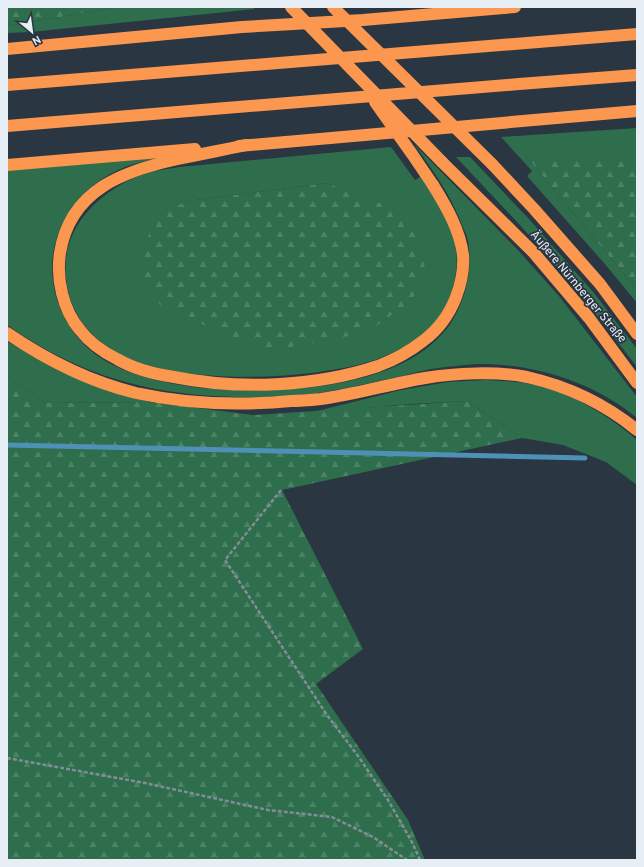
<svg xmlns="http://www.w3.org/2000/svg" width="644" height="867" font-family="Overpass,sans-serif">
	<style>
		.grass { fill: #2e6e4d; fill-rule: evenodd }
		.forest { fill: url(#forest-firs) }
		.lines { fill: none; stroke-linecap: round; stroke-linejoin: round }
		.stream { stroke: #4f90b7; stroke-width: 5 }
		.path { stroke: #838d97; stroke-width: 2.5; stroke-dasharray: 4 2; stroke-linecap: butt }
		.highway { stroke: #fc974f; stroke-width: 12 }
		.highway-bridge { stroke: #fc974f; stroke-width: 12 }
		.labels { text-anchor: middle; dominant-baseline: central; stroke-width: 3.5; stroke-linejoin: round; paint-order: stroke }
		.street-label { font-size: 12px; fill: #e7eef6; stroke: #2a3642 }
	</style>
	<defs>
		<pattern id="forest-firs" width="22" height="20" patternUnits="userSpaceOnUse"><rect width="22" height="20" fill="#2e6e4d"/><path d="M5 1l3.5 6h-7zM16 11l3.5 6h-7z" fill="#4c8367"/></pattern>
	</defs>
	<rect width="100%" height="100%" fill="#2a3642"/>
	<g class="grass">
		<path d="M120,7h133l2,2 -224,23 -24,1v-7z"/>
		<path d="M637,128v29h-110l110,133v13l-33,-40 -77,-87 5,-5 -31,-34z"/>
		<path d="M414,144l102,104 43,48 78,101v21c-43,-36 -104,-55 -160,-54 -14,1 -32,3 -46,5 -10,2 -20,5 -29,7 -34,7 -71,17 -105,19 -75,6 -154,0 -224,-32 -23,-10 -45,-24 -66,-38v-156l162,-14c-13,4 -25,6 -38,10 -38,13 -67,41 -76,80 -5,18 -3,38 2,55 9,26 24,46 47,60 70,43 248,41 316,-7 11,-7 21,-17 28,-26 4,-5 6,-10 9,-15 11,-23 15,-46 11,-71 -1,-6 -4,-11 -6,-16 -11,-30 -30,-56 -48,-81z"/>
		<path d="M391,147l24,33 7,-4c13,23 30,46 34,73 4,33 -10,68 -36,88 -14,10 -29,17 -45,23 -18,6 -37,9 -56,12 -60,8 -150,9 -204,-20 -20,-12 -36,-29 -44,-51 -6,-19 -8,-38 -2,-57 10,-33 44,-60 76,-70 11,-4 23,-5 34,-7zM326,183l32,13 -170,5z"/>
		<path d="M456,157h14l58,61 66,75 43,56v18l-52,-67 -65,-75z"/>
		<path d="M7,341c22,13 43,27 67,36 25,10 51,18 76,25l-105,1 -38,-27z"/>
		<path d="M485,380c21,1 42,2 62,8 32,10 65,30 90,52v45l-31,-23 -43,-17 -41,-7 -55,-37 -55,3 -83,7 -16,1 88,-22 47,-8z"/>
	</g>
	<g class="forest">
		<path d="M7,7h113l-113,19z"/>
		<path d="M527,157h110v133z"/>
		<path d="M326,183l70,26 14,16 11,23 4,21 -13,31 -33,24 -20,10 -90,17 -105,-42 -13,-15 -7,-17 -1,-22 8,-29 18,-17 19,-8z"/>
		<path d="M7,376l38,27 105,-1 103,13 214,-14 55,37 -240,52 81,159 -47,35 92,136 17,40h-418z"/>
	</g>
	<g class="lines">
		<path class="stream" d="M7,445l578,13"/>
		<g class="path">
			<path d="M281,490l-56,70 102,155 31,41 30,44 24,42 8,18"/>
			<path d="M7,758l138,25 123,27 64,7 41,20 34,23"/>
		</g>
		<g class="highway">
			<path d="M7,49l235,-22 121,-7 152,-13"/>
			<path d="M7,85l630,-51"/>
			<path d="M7,126l512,-42 118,-9"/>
			<path d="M246,145c-23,5 -45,9 -68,14 -55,12 -108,31 -118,94 -4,26 3,57 20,77 9,12 23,22 37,29 17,10 37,15 57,18 65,13 141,10 204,-11 16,-6 31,-14 45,-25 15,-11 26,-26 33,-44 5,-13 8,-28 7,-42 -3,-25 -17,-49 -30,-70"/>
			<path d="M239,146l398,-35"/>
			<path d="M442,162l92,91 55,65 48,65"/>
			<path d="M492,164l42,45 66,75 37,50"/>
			<path d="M7,165l188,-16"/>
			<path d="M7,333c38,26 84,49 129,60 51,11 103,13 155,8 10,0 20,-1 30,-2 35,-5 69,-15 104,-21 30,-5 72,-7 102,-1 40,9 78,27 110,53"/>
		</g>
		<g class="highway-bridge">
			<path d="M291,7l151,155"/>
			<path d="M333,7l159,157"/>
			<path d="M375,102l37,52 21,31"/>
		</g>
	</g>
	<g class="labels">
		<g class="street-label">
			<text transform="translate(578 287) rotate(50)">Äußere Nürnberger Straße</text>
		</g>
	</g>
	<rect width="644" height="867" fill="none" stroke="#e7eef6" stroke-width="16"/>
	<g transform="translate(32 32) rotate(151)" stroke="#2a3642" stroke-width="3" paint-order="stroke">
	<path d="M0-3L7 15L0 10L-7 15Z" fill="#e7eef6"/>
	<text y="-6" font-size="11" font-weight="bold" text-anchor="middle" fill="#e7eef6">N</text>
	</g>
</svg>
